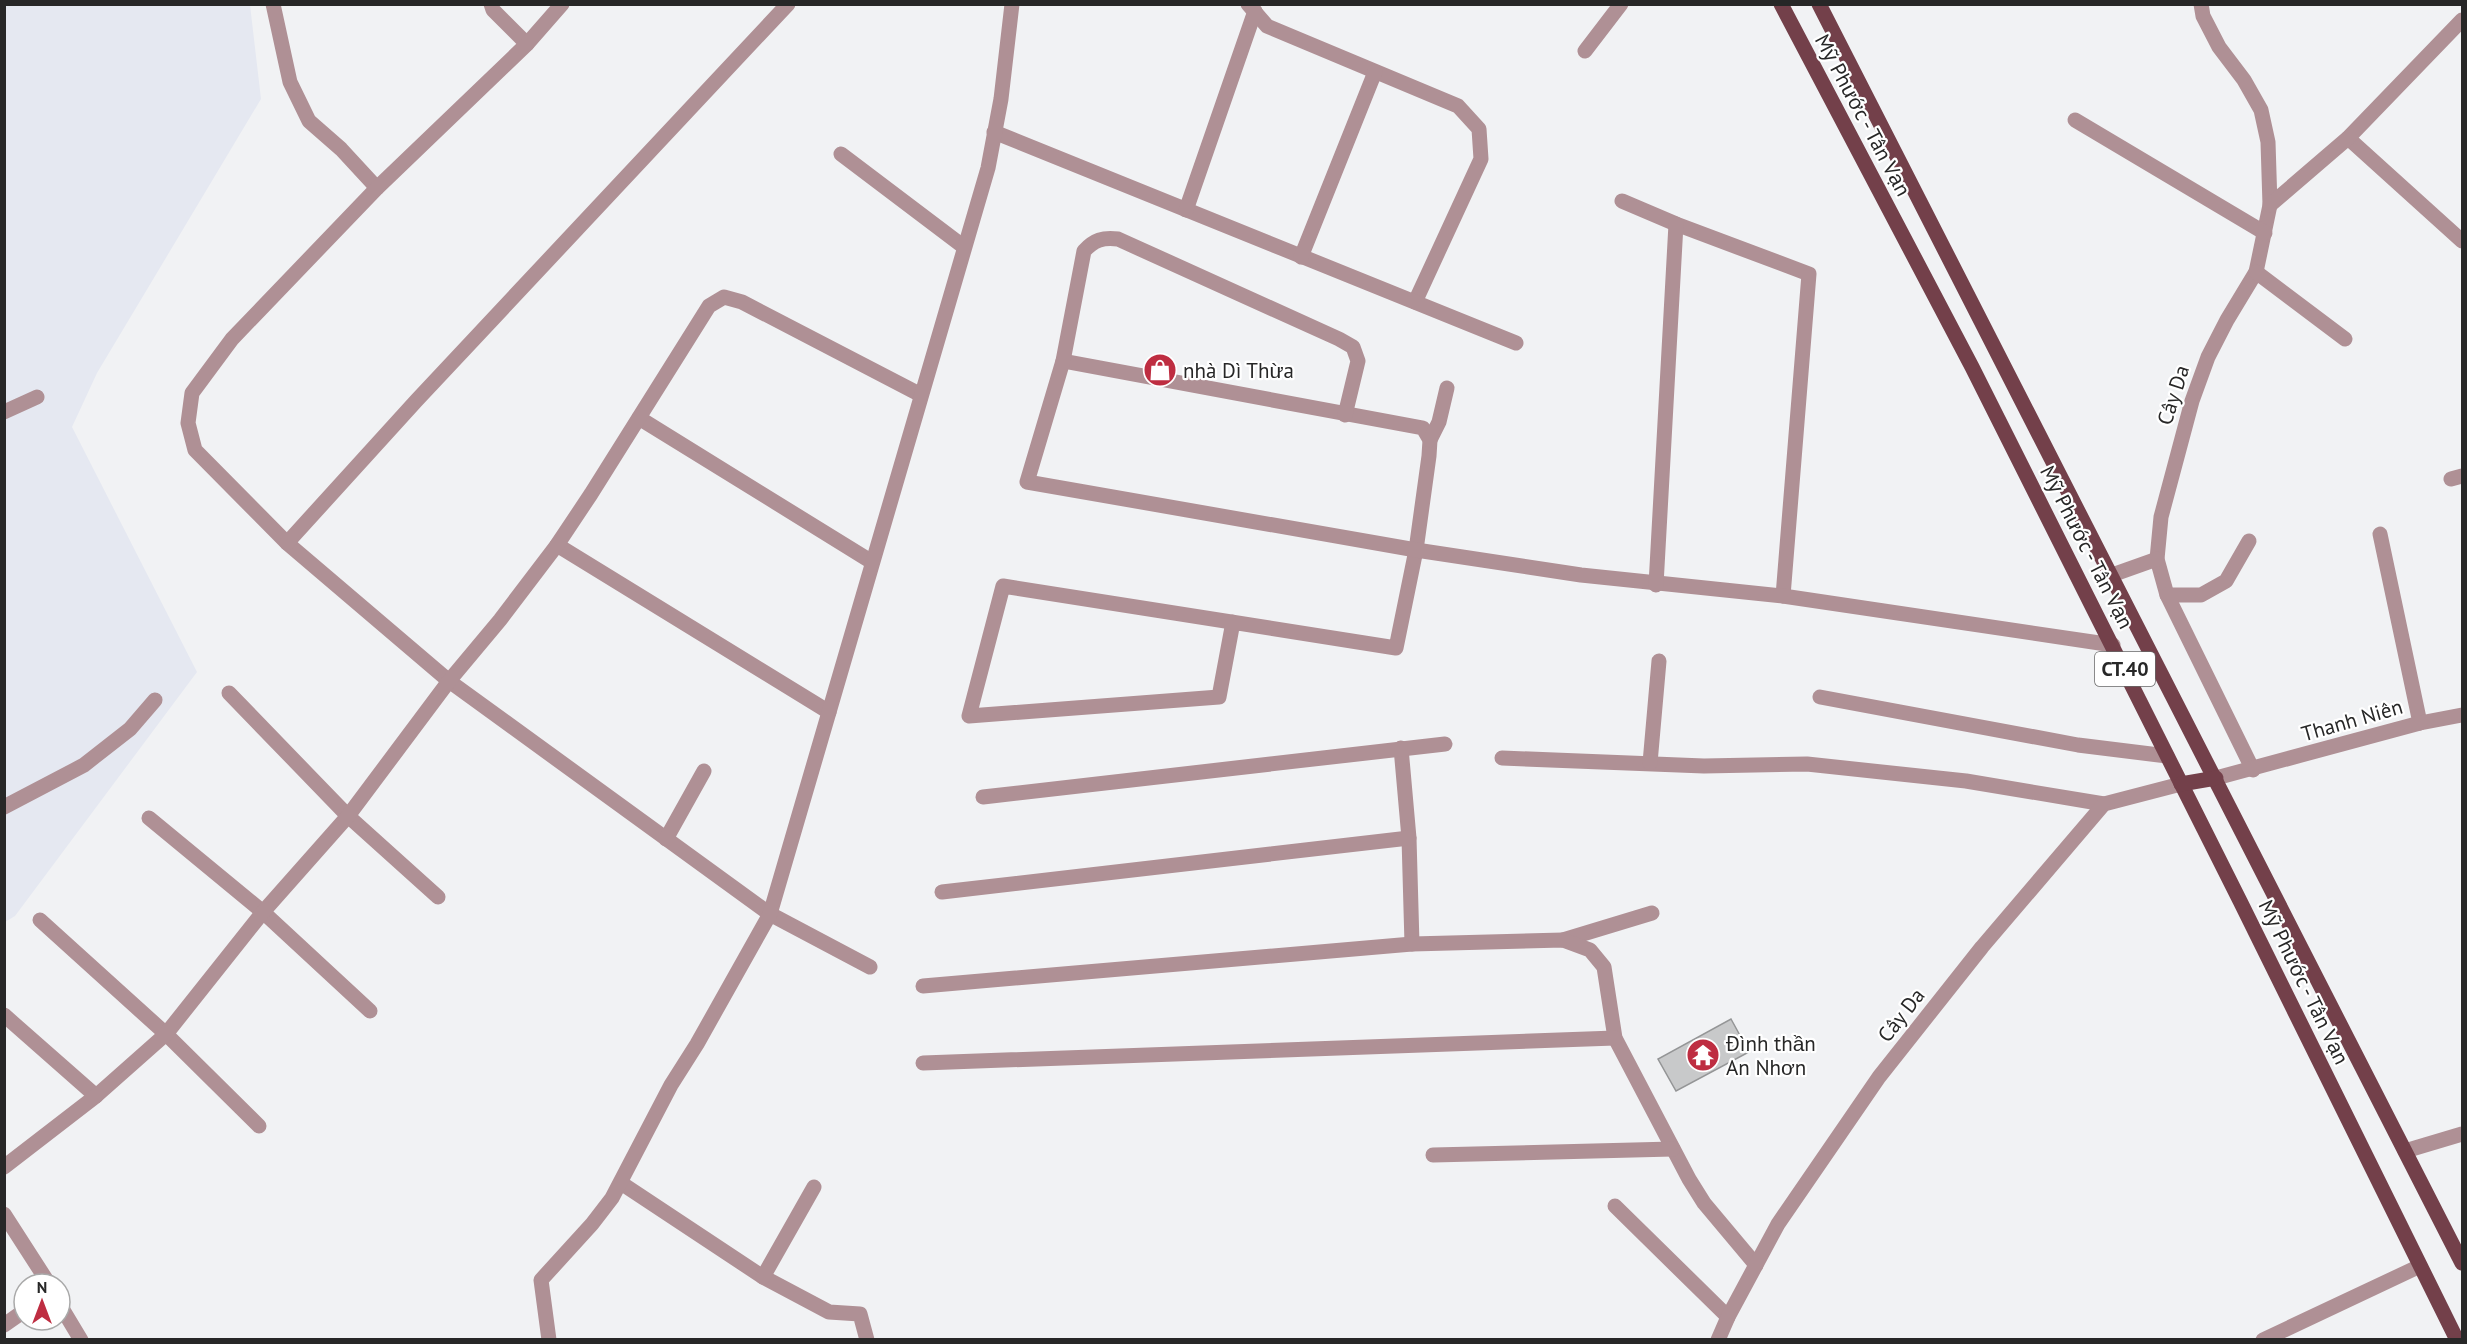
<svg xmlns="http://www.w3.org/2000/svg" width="2467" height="1344" font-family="'PT Sans',sans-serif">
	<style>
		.built { fill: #e5e8f1 }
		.building { fill: #c8c9ca; stroke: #949596; stroke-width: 1.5 }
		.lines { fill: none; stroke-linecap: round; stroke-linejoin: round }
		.minor { stroke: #af9095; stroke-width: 15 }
		.major { stroke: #73404a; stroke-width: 15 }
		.labels { text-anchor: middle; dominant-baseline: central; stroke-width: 4.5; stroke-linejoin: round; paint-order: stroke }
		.shield { fill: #fff; stroke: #686868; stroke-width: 1.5 }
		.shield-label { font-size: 20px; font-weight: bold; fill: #272727 }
		.street-label { font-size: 21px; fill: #272727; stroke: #fff }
		.poi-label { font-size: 21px; fill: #272727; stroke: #fff; text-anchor: start }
	</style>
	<rect width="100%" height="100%" fill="#f1f2f4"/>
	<path class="built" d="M5,5h245l11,94 -164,274 -25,54 125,245 -182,244 -10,6z"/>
	<path class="building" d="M1731,1019l18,33 -73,39 -18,-32z"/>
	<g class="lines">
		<g class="minor">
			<path d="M273,4l17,78 19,39 32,28 36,39"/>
			<path d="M491,4l2,6 34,34"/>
			<path d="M562,4l-35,40 -150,144 -145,151 -40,54 -4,30 7,27 92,93 162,138 321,233 100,53"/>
			<path d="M1248,4l19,22 191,80 21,23 2,30 -66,143"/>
			<path d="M2201,4l2,12 16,31 25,33 17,30 7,32 2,63 -14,67 -29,48 -19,37 -16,44 -31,116 -4,42 10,36 86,175"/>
			<path d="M1585,51l36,-47"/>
			<path d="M2075,120l190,113"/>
			<path d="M994,132l522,211"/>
			<path d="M2348,138l114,103"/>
			<path d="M841,154l123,93"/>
			<path d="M1622,201l54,23 133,50 -26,322"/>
			<path d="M2270,205l78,-67 114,-118"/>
			<path d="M1186,210l69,-199"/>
			<path d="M1301,257l74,-185"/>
			<path d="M2256,272l89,67"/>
			<path d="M1063,361l360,67 7,12 -1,16 -13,94 -20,98 -393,-62 -34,130 250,-19 14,-75"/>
			<path d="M4,412l33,-15"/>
			<path d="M1345,415l13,-54 -5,-14 -14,-8 -221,-100c-15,-2 -24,1 -34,12l-21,110 -36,121 389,68 165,25 202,21 330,49"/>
			<path d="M639,418l233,144"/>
			<path d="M1430,440l9,-18 8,-34"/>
			<path d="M2451,479l11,-3"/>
			<path d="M2380,534l40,189"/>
			<path d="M287,543l129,-142 372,-397"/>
			<path d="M557,545l272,167"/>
			<path d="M2112,575l45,-16"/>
			<path d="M1656,585l20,-361"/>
			<path d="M2167,595h34l25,-14 23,-40"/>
			<path d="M229,693l119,123 90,81"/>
			<path d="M1820,697l258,48 89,11"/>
			<path d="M1401,748l8,90 3,106"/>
			<path d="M1502,758l202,8 103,-2 159,17 138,23"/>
			<path d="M1650,763l9,-102"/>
			<path d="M2216,778l204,-55 42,-8"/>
			<path d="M983,797l462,-53"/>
			<path d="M4,807l80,-42 46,-36 25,-29"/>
			<path d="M149,818l114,94 107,99"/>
			<path d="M666,839l38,-68"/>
			<path d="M942,892l467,-54"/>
			<path d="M40,920l126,114 93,92"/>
			<path d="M1563,940l89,-27"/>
			<path d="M923,986l489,-42 151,-4 27,10 14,17 11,71 74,141 15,24 52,62"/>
			<path d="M4,1015l92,81"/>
			<path d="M923,1063l692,-25"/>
			<path d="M2405,1151l57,-17"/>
			<path d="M1433,1155l240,-6"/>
			<path d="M4,1167l92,-71 70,-62 97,-122 85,-96 101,-135 51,-61 57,-75 34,-51 118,-188 15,-9 18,5 179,93"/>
			<path d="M621,1183l142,94 66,35 31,2 7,26"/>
			<path d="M1615,1206l113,111"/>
			<path d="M4,1214l45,70"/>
			<path d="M763,1277l51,-90"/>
			<path d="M60,1305l21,35"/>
			<path d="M4,1325l20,-14"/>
			<path d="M549,1340l-8,-60 51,-56 20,-26 59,-113 26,-41 73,-130 218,-746 13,-69 11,-95"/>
			<path d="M1718,1340l10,-23 50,-93 101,-147 103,-130 122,-143 77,-20"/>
			<path d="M2263,1340l157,-74"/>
		</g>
		<g class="major">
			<path d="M1781,4l191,363 268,534 217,439"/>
			<path d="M1819,4l643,1259"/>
			<path d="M2181,784l35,-6"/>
		</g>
	</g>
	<defs>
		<g id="shop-disc" transform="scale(1.725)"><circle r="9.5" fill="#be2d41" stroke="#fff"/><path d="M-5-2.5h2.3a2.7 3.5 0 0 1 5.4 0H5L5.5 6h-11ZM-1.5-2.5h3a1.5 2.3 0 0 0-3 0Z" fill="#fff"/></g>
		<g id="temple-disc" transform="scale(1.725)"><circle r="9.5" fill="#be2d41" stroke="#fff"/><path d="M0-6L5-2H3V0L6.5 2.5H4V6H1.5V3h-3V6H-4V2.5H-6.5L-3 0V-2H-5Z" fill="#fff"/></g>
	</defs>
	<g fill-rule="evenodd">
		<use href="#shop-disc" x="1160" y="370"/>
		<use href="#temple-disc" x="1703" y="1055"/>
	</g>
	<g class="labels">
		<rect class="shield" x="2095" y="652" width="60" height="34" rx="4.5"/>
		<g class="shield-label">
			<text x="2125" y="669">CT.40</text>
		</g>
		<g class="street-label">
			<text transform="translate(1863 115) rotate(62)">Mỹ Phước - Tân Vạn</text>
			<text transform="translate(2173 395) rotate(-72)">Cây Da</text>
			<text transform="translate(2087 547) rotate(63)">Mỹ Phước - Tân Vạn</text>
			<text transform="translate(2352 720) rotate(-16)">Thanh Niên</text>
			<text transform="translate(2304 982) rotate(64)">Mỹ Phước - Tân Vạn</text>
			<text transform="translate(1901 1015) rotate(-52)">Cây Da</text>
		</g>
		<g class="poi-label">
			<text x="1183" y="370">nhà Dì Thừa</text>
			<text x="1726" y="1043">Đình thần<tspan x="1726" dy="24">An Nhơn</tspan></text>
		</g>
	</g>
	<rect width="2467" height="1344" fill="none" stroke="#272727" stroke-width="12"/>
	<g transform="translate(42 1302)"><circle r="28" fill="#ffffff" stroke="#a9a9a9" stroke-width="1.5"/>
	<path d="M0-4.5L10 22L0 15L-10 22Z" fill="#be2d41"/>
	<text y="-9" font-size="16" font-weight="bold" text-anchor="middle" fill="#272727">N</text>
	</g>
</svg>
